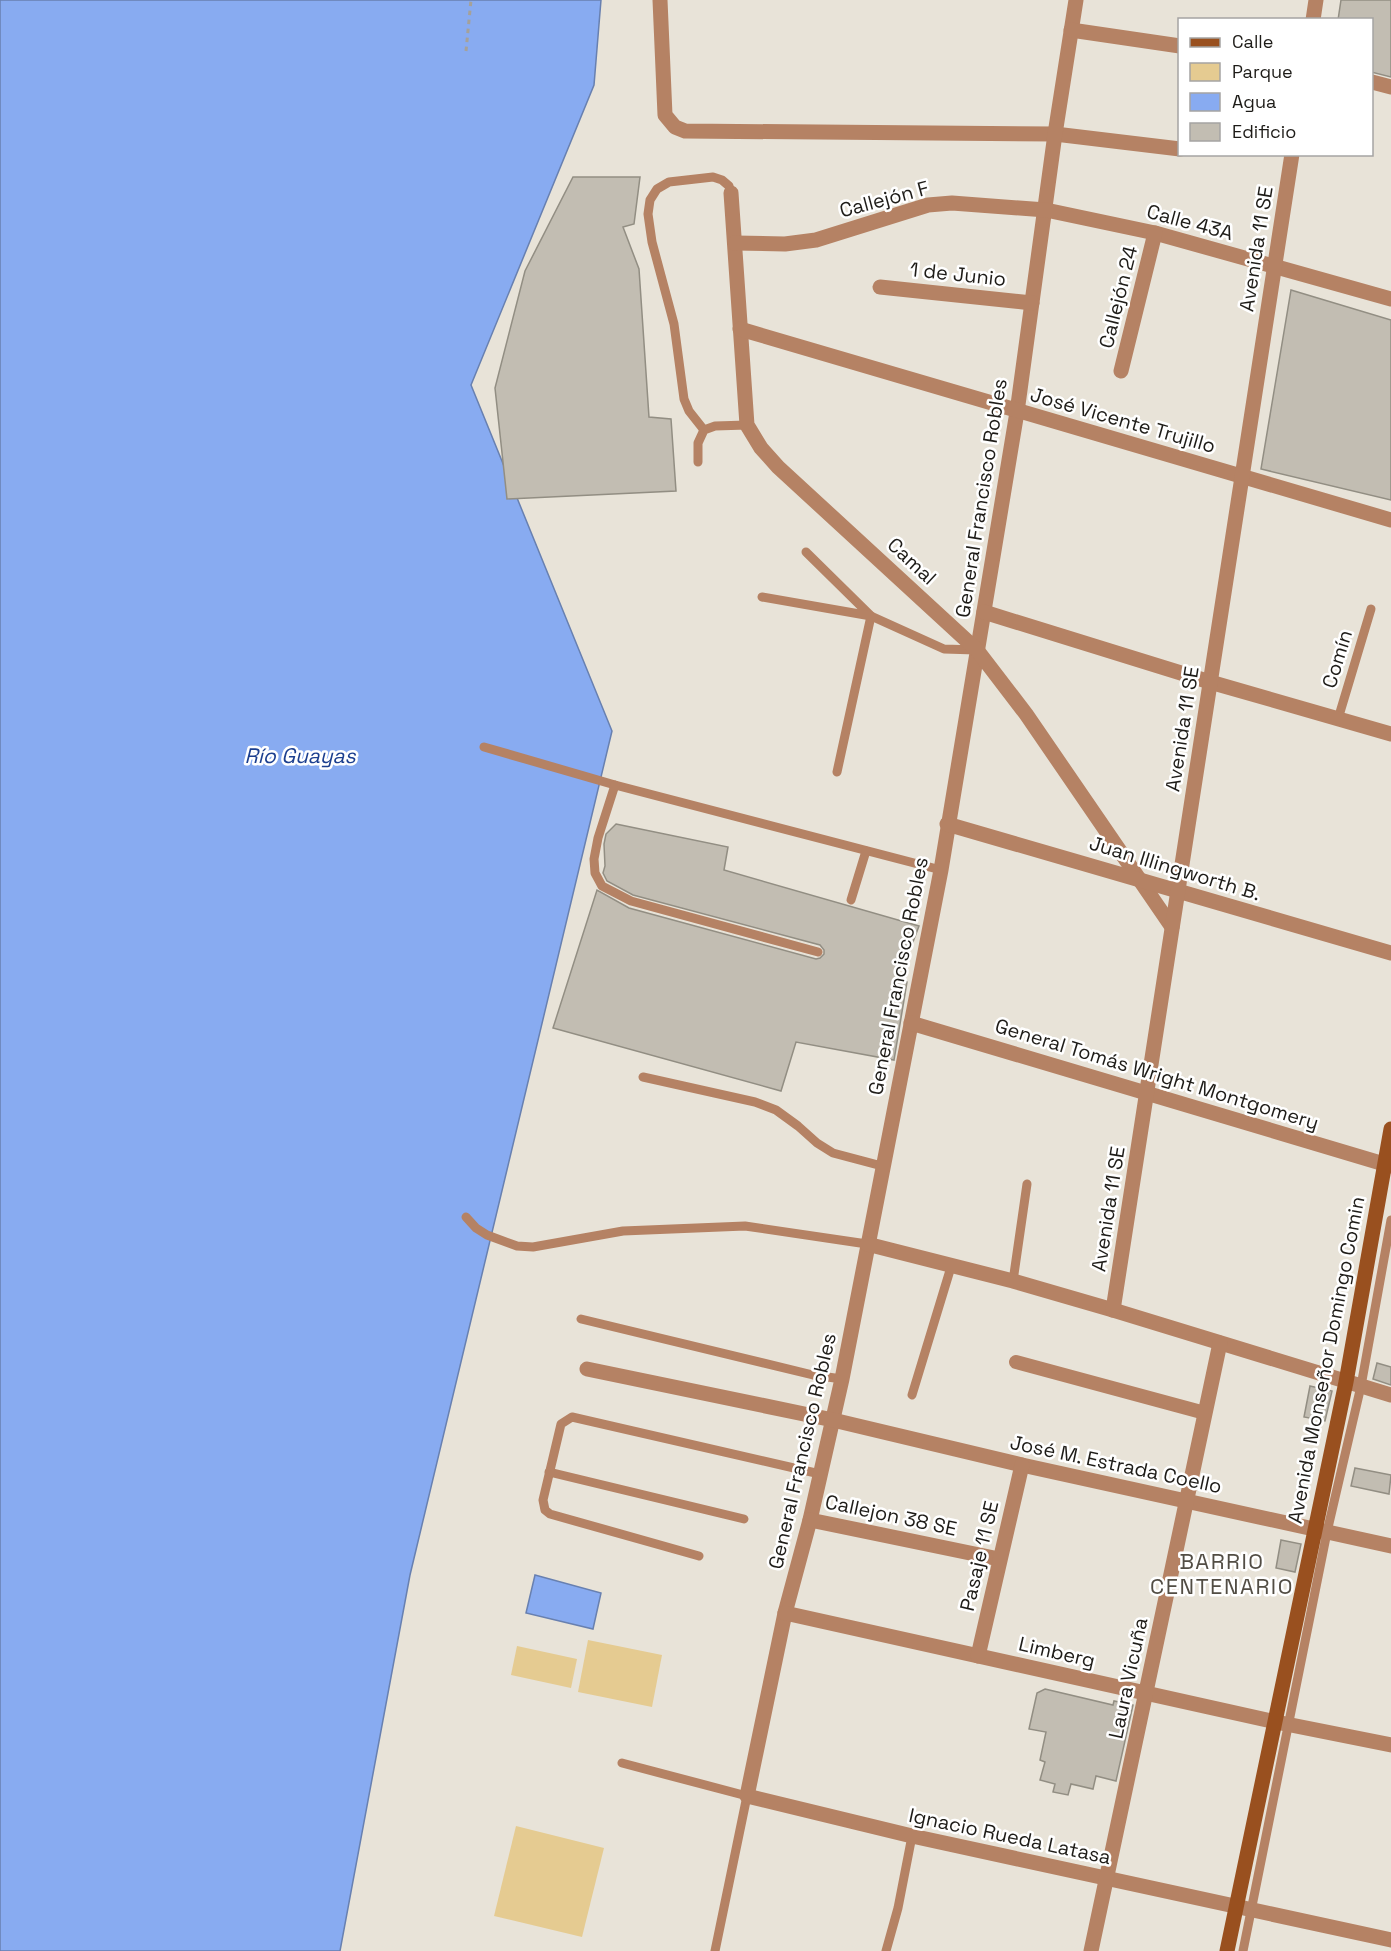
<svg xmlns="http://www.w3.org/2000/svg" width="1391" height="1951" font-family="'Space Grotesk',sans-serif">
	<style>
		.green { fill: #e5cb91 }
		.water { fill: #88abf1; stroke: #6880b0; stroke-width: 1.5 }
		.building { fill: #c2bdb2; stroke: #928e83; stroke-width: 1.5 }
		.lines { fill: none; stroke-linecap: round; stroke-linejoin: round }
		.path { stroke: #a5a199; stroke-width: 3; stroke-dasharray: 4.5 4.5; stroke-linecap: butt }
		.service { stroke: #b58264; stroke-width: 9 }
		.pedestrian { stroke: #b58264; stroke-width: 14 }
		.minor { stroke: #b58264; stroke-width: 15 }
		.secondary { stroke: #99501f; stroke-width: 15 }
		.labels { text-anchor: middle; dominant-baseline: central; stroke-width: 5; stroke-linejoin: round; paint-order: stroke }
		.street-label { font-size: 20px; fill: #1e1c18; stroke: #fff }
		.water-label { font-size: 21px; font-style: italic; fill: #1c3f8f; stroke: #fff }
		.quarter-label { font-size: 22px; letter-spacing: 1.5px; fill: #524d44; stroke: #fff }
	</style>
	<rect width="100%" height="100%" fill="#e8e3d8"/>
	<g class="green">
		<path d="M588,1640l74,15 -10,52 -74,-15z"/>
		<path d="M517,1646l60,13 -6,29 -60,-13z"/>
		<path d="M516,1826l88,22 -22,89 -88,-21z"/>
	</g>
	<g class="water">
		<path d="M0,0h601l-7,85 -123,300 141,346 -202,844 -70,376h-340z"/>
		<path d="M535,1575l66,18 -8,36 -67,-16z"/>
	</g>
	<g class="building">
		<path d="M1341,0h50v77l-20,-5v-52h-33z"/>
		<path d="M573,177h67l-6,47 -11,3 16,42 10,148 22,2 5,72 -169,8 -12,-111 30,-117z"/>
		<path d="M1291,290l100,30v180l-130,-31z"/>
		<path d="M616,824l112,23 -4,23 195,56 -8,21 -8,-2 -6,33 10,4 -13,78 -98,-18 -15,49 -228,-63 44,-138 32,18 187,51 4,-1 4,-4v-4l-4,-5 -187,-50 -26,-14 -4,-8 2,-7 -1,-22 2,-10z"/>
		<path d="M1377,1363l14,4v18l-18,-6z"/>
		<path d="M1310,1386l22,5 -7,30 -21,-4z"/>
		<path d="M1355,1468l36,7 -2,19 -38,-8z"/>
		<path d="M1281,1540l20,4 -6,28 -19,-4z"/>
		<path d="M1045,1689l68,16 1,-4 19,4 -17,76 -20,-5 -3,13 -22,-5 -3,11 -15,-3 2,-8 -15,-4 5,-18 -5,-2 6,-28 -17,-3 8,-36z"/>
	</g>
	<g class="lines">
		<path class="path" d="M466,51l5,-51"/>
		<g class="service">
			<path d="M704,430l-15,-19 -5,-12 -10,-75 -22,-82 -4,-28 2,-14 7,-11 12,-7 44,-5 9,3 7,6 2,7"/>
			<path d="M698,462v-19l6,-13 11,-4 32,-1"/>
			<path d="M806,552l65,64 -34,156"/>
			<path d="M762,597l109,19 73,33 32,1"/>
			<path d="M1338,719l33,-110"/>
			<path d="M484,747l131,38 326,85"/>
			<path d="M615,785l-17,53 -4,21 1,14 7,13 29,15 187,51"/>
			<path d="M851,900l15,-49"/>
			<path d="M643,1077l112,25 21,8 22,16 19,17 16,10 49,13"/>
			<path d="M466,1217l10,11 11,7 30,11 16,1 90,-16 122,-5 122,18"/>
			<path d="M1013,1281l14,-97"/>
			<path d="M581,1319l232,56 29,4"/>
			<path d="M912,1395l39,-128"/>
			<path d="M549,1472l195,47"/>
			<path d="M699,1556l-149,-42 -5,-4 -2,-10 18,-76 11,-7 248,57"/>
			<path d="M622,1763l125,33 -32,155"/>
			<path d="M886,1951l12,-43 14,-72"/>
			<path d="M1243,1951l84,-419 34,-146 30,-166"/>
		</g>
		<path class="pedestrian" d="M1016,1362l189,51"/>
		<g class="minor">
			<path d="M660,0l5,115 10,12 10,4 370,3 125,15"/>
			<path d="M1076,0l-21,134 -38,278 -76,458 -99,509 -32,141 -25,93 -38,183 165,40 479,104"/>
			<path d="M1313,20l3,-20"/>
			<path d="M1071,30l109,16"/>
			<path d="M1372,82l19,5"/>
			<path d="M731,193l16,232 14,23 17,19 199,183 49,64 146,213"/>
			<path d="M735,243l50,1 31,-4 112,-35 24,-2 94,7 109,23 236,66"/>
			<path d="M880,287l152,16"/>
			<path d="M740,329l651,191"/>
			<path d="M1121,371l34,-138"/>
			<path d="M984,612l226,70 181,52"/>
			<path d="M947,824l444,129"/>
			<path d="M911,1023l480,143"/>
			<path d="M867,1244l146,37 100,29 278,85"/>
			<path d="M1113,1310l179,-1156"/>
			<path d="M587,1369l246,51 189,45 369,81"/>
			<path d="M810,1520l189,39"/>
			<path d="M785,1613l491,109 115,23"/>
			<path d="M978,1656l44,-191"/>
			<path d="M1091,1951l129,-608"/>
		</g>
		<path class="secondary" d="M1227,1951l119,-569 45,-253"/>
	</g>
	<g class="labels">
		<g class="street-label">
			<text transform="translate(884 199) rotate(-15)">Callejón F</text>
			<text transform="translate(1190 222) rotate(15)">Calle 43A</text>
			<text transform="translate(1256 249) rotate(-81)">Avenida 11 SE</text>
			<text transform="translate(958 274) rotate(6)">1 de Junio</text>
			<text transform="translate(1118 297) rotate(-76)">Callejón 24</text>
			<text transform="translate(1123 420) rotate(16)">José Vicente Trujillo</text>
			<text transform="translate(981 498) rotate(-81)">General Francisco Robles</text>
			<text transform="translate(912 561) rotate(43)">Camal</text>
			<text transform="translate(1337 659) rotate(-73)">Comín</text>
			<text transform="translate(1182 729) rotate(-81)">Avenida 11 SE</text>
			<text transform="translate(1175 868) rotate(17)">Juan Illingworth B.</text>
			<text transform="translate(898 976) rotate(-79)">General Francisco Robles</text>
			<text transform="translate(1157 1074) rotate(17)">General Tomás Wright Montgomery</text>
			<text transform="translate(1108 1209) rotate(-81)">Avenida 11 SE</text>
			<text transform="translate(1326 1360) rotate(-79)">Avenida Monseñor Domingo Comin</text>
			<text transform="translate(802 1451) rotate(-77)">General Francisco Robles</text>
			<text transform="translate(1116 1464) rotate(12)">José M. Estrada Coello</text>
			<text transform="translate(891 1515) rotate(12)">Callejon 38 SE</text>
			<text transform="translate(979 1556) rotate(-77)">Pasaje 11 SE</text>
			<text transform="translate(1057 1652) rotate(13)">Limberg</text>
			<text transform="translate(1128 1678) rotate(-78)">Laura Vicuña</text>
			<text transform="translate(1010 1836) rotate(12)">Ignacio Rueda Latasa</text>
		</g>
		<g class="water-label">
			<text x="300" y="755">Río Guayas</text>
		</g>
		<g class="quarter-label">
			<text x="1222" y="1561">BARRIO<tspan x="1222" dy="25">CENTENARIO</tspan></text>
		</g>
	</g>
	<rect x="1178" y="18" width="195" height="138" fill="#ffffff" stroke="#a5a4a3" stroke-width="1.5"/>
	<rect x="1190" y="38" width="30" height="9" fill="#99501f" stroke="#a5a4a3" stroke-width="1.5"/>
	<text x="1232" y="48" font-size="18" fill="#1e1c18">Calle</text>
	<rect x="1190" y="63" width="30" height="18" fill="#e5cb91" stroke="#a5a4a3" stroke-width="1.5"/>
	<text x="1232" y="78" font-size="18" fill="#1e1c18">Parque</text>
	<rect x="1190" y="93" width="30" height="18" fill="#88abf1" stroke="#a5a4a3" stroke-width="1.5"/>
	<text x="1232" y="108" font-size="18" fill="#1e1c18">Agua</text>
	<rect x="1190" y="123" width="30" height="18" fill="#c2bdb2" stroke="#a5a4a3" stroke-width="1.5"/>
	<text x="1232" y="138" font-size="18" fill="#1e1c18">Edificio</text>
</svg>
